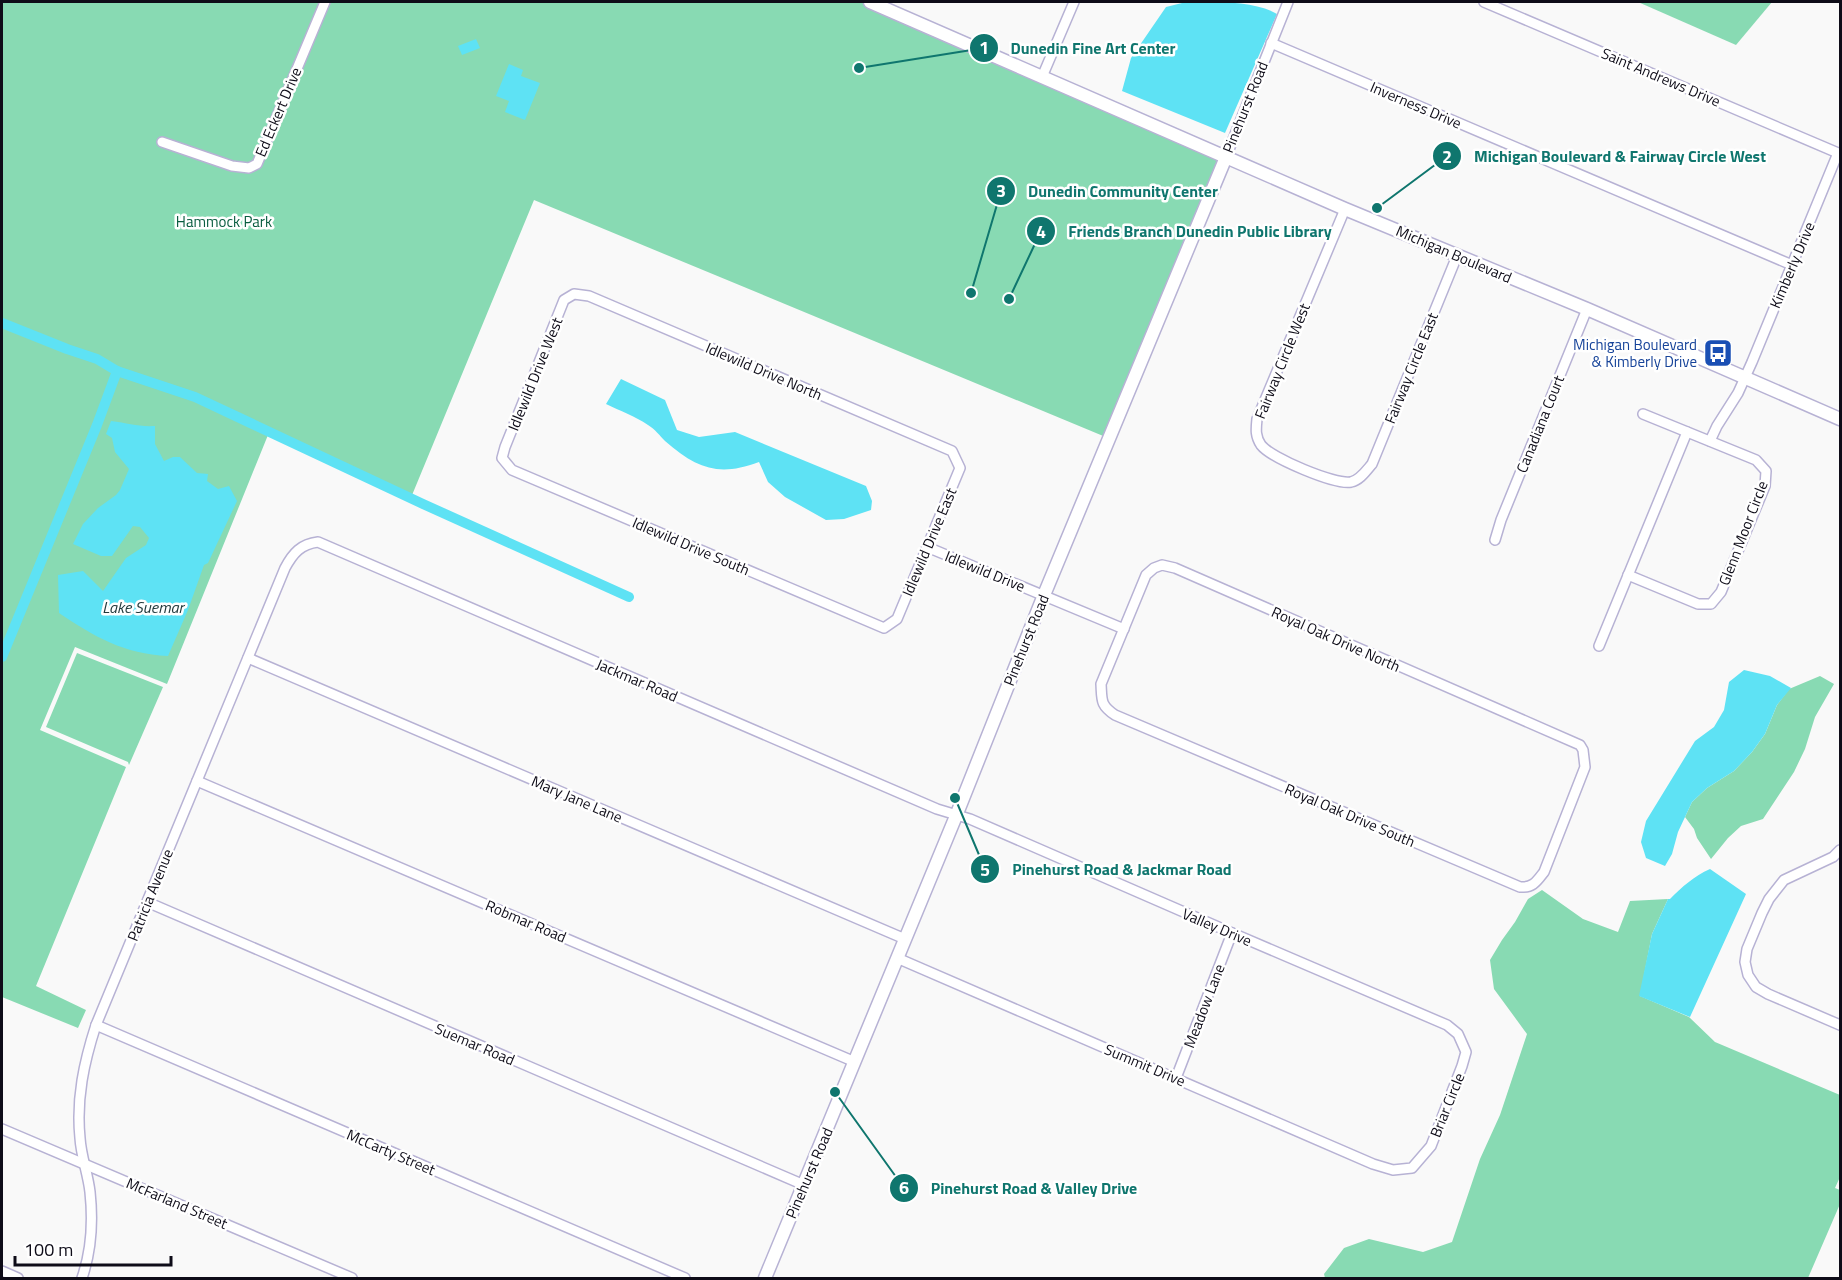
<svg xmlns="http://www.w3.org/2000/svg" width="1842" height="1280" font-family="'Titillium Web',sans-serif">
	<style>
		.green { fill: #88dab3 }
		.water { fill: #5ee2f4 }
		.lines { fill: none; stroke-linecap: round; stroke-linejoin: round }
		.canal { stroke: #5ee2f4; stroke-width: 10 }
		.minor-casing { stroke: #b7b2d4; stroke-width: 12 }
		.tertiary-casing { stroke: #b7b2d4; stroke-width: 15 }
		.minor { stroke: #fff; stroke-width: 9 }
		.tertiary { stroke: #fff; stroke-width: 12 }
		.labels { text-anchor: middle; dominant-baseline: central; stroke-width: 5; stroke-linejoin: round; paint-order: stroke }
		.street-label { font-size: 15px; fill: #0e0c18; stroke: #fff }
		.park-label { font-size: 15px; fill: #085c3f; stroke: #fff }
		.transit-label { font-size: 15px; fill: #164399; stroke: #fff; text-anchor: end }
		.water-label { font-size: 16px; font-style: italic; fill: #22393c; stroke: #fff }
		.leader { fill: none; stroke: #0f766e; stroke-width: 2 }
		.callout-dot { fill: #0f766e; stroke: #fff; stroke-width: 2 }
		.mark-label { font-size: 18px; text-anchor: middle; font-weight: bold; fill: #fff }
		.callout-label { font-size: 16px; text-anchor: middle; font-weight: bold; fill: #0f766e; stroke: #fff; stroke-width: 5; stroke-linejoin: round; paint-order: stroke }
	</style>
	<rect width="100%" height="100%" fill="#f9f9f9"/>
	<g class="green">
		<path d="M2,2h863l361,155 -118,281 -574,-238 -124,300 -142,-65 -101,249 -92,-37 -35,83 86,37 -90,219 50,24 -8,18 -76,-31z"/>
		<path d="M1638,2h134l-36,43z"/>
		<path d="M77,653l86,34 -34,78 -1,-3 -82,-35z"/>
		<path d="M1820,676l14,8 -19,33 -10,32 -11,23 -31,47 -22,7 -13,12 -17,21 -14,-21 -3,-9 -9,-12 7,-15 15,-14 27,-17 18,-19 13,-18 12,-29 12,-16z"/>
		<path d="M1542,890l41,29 35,13 12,-31 38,-2 -16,35 -12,62 49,21 26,25 125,53v82l-5,11 5,2v14l-32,74h-483l-1,-4 20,-26 25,-9 54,13 29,-10 28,-83 20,-44 27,-81 -33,-45 -4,-29 12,-20 13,-18 13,-23z"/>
	</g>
	<g class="water">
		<path d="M1186,2c28,0 68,-2 91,12l-52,119 -103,-42 9,-33 35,-51z"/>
		<path d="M476,39l4,9 -18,7 -4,-9z"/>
		<path d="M509,64l14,6 -2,6 19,7 -15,37 -20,-8 4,-11 -13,-5z"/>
		<path d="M621,379l44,21 12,30 22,7 36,-5 131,54 6,15 -1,9 -27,9 -18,1 -41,-23 -17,-15 -9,-20c-40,15 -62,7 -94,-21 -5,-5 -10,-12 -17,-16 -13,-9 -28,-14 -42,-21z"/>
		<path d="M111,421c17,2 27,6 44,5v18l9,17 9,-4h7l17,16 11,1 -1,7 11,8 11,-3 8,15 -29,62 -4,2 -16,45 -20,46c-44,-2 -73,-19 -109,-43l-1,-38 25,-4 20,20 23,-33 20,-13 3,-7 -9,-11 -7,-1 -21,30h-11l-28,-12 10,-20 15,-16 18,-13 4,-5 9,-21 -14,-17 -3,-14 -6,-4z"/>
		<path d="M1744,670l26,6 21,12 -14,17 -12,29 -13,18 -18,19 -27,17 -15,14 -14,30 -6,22 -7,12 -19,-8 -5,-16 5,-21 49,-80 19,-14 10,-17 5,-28z"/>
		<path d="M1710,869l36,25 -56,123 -51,-21 13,-62 16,-35h2c12,-12 24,-23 40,-30z"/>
	</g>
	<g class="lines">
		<g class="canal">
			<path d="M2,323l65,26 30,10 20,12 78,26 228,107 206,93"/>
			<path d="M2,657l95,-232 20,-54"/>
		</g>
		<g class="minor-casing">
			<g id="minor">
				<path d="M1484,2l354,151 -86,209 -14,31 -21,33 -7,15"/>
				<path d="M1271,43l521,222"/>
				<path d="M1042,77l32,-75"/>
				<path d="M162,142l70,24 17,2 8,-4 68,-162"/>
				<path d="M1226,157l62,-155"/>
				<path d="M1345,209l-88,210c-1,10 -2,17 4,26 10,13 74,40 90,37 9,-2 15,-11 21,-18l85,-208"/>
				<path d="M574,294l15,2 363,155 8,17 -63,151 -13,9 -372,-158 -10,-12 3,-11 59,-147z"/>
				<path d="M1495,540l6,-20 86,-211"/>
				<path d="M927,547l197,82"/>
				<path d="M1162,565l13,3 405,177 3,5 2,17 -41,105c-7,9 -11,16 -24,15l-405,-172c-15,-10 -13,-15 -14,-31l45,-109 8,-7z"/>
				<path d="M1628,575l70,29h13l10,-12 44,-106 1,-15 -10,-11 -113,-46"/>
				<path d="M1599,646l88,-214"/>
				<path d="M248,658l657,281"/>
				<path d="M197,781l658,281"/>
				<path d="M1840,850l-7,7 -49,23 -15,19 -7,14 -15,36 -2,13 3,13 8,12 12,7 72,31"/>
				<path d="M147,902l657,283"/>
				<path d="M96,1025l589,253"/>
				<path d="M1176,1078l56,-145"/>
				<path d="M2,1129l350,149"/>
				<path d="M2,1271l16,7"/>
				<path d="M82,1278c9,-26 11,-58 8,-86 -2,-18 -9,-36 -10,-54 -4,-39 4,-76 16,-113l189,-457c8,-15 16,-24 33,-26l619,267 33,10 262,114 215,92 11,9 8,18 -4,14 -31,80 -19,22 -19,2 -20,-6 -476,-206"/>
			</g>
		</g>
		<g class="tertiary-casing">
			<g id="tertiary">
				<path d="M870,2l475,207 242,100 253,110"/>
				<path d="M765,1278l191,-462 88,-221 182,-438"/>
			</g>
		</g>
		<use href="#minor" class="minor"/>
		<use href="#tertiary" class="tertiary"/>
	</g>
	<defs>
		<g id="bus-square" transform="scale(1.5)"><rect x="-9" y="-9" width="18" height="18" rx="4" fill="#1a4fb4" stroke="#fff"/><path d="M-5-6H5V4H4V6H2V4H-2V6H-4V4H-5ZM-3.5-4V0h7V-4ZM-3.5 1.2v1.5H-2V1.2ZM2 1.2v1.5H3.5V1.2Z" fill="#fff"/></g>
	</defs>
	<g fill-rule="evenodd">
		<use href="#bus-square" x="1718" y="353"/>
	</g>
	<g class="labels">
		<g class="street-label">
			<text transform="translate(1661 77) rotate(23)">Saint Andrews Drive</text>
			<text transform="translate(1416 105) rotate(23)">Inverness Drive</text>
			<text transform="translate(1245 107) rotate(-68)">Pinehurst Road</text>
			<text transform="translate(278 112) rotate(-67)">Ed Eckert Drive</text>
			<text transform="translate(1454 254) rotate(23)">Michigan Boulevard</text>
			<text transform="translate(1792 265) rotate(-67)">Kimberly Drive</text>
			<text transform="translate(1282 361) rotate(-68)">Fairway Circle West</text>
			<text transform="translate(1411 368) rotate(-68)">Fairway Circle East</text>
			<text transform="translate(764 371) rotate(23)">Idlewild Drive North</text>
			<text transform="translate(535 374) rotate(-68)">Idlewild Drive West</text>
			<text transform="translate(1540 424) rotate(-68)">Canadiana Court</text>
			<text transform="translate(1743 533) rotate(-69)">Glenn Moor Circle</text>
			<text transform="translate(929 542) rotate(-67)">Idlewild Drive East</text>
			<text transform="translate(691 546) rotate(23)">Idlewild Drive South</text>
			<text transform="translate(985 571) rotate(22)">Idlewild Drive</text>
			<text transform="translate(1336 639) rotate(24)">Royal Oak Drive North</text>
			<text transform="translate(1026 640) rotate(-68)">Pinehurst Road</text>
			<text transform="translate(637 680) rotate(23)">Jackmar Road</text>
			<text transform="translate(577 799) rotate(23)">Mary Jane Lane</text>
			<text transform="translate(1350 815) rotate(23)">Royal Oak Drive South</text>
			<text transform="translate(150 895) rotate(-68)">Patricia Avenue</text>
			<text transform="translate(526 921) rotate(23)">Robmar Road</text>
			<text transform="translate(1217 927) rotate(23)">Valley Drive</text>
			<text transform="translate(1204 1006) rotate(-69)">Meadow Lane</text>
			<text transform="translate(475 1044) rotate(23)">Suemar Road</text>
			<text transform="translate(1145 1065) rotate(23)">Summit Drive</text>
			<text transform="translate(1447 1105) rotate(-68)">Briar Circle</text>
			<text transform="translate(391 1152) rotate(23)">McCarty Street</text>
			<text transform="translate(809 1173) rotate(-67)">Pinehurst Road</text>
			<text transform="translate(177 1203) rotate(23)">McFarland Street</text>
		</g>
		<g class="park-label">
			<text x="224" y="221">Hammock Park</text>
		</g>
		<g class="transit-label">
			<text x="1697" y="344">Michigan Boulevard<tspan x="1697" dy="17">&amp; Kimberly Drive</tspan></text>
		</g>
		<g class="water-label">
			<text x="143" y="607">Lake Suemar</text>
		</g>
	</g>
	<path class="leader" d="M859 68L984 48M1377 208L1447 156M971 293L1001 191M1009 299L1041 231M955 798L985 869M835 1092L904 1188"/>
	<g class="callout-dot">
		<circle cx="859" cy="68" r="6"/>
		<circle cx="1377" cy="208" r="6"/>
		<circle cx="971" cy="293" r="6"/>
		<circle cx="1009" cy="299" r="6"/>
		<circle cx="955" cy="798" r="6"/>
		<circle cx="835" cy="1092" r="6"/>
		<circle cx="984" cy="48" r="15"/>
		<circle cx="1447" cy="156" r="15"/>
		<circle cx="1001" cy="191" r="15"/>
		<circle cx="1041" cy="231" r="15"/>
		<circle cx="985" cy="869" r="15"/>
		<circle cx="904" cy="1188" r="15"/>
	</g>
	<g class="mark-label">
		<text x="984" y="54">1</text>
		<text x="1447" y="163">2</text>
		<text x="1001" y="197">3</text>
		<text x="1041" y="238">4</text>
		<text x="985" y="876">5</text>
		<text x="904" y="1194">6</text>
	</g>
	<g class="callout-label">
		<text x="1093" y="54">Dunedin Fine Art Center</text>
		<text x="1620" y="162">Michigan Boulevard &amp; Fairway Circle West</text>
		<text x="1123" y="197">Dunedin Community Center</text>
		<text x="1200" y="237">Friends Branch Dunedin Public Library</text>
		<text x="1122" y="875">Pinehurst Road &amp; Jackmar Road</text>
		<text x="1034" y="1194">Pinehurst Road &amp; Valley Drive</text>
	</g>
	<rect width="1842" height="1280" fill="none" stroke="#0e0c18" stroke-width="6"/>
	<path d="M15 1256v9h156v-9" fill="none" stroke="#0e0c18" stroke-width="3"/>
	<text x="24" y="1256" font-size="18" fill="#0e0c18" stroke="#ffffff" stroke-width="4.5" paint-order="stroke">100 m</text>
</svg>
